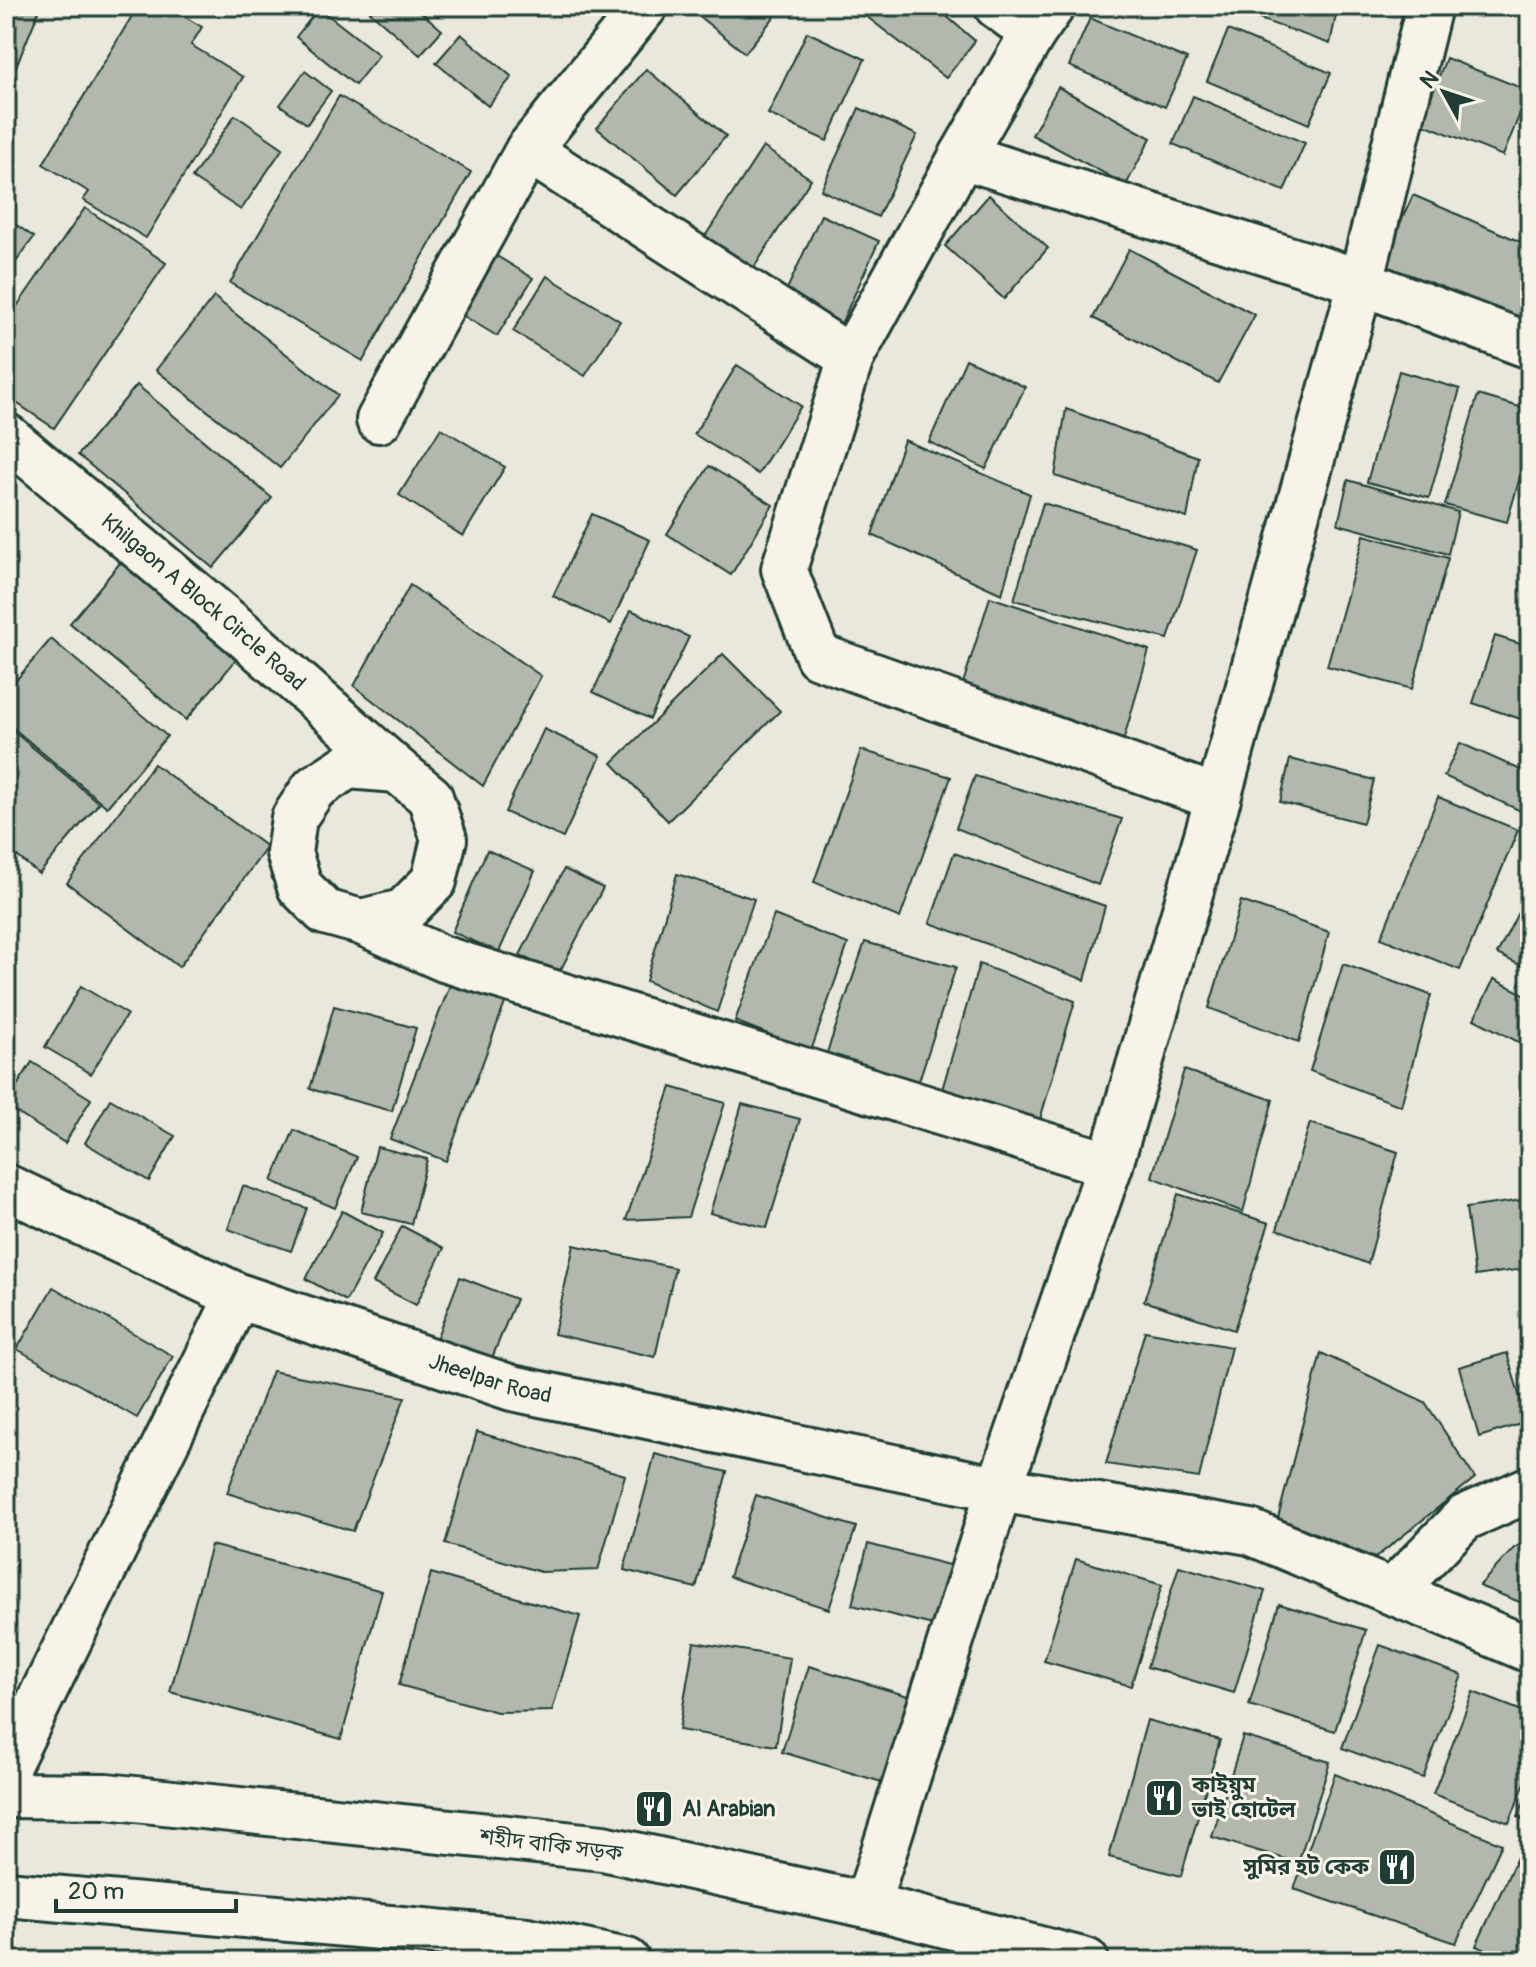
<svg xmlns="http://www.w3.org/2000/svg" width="1536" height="1967" font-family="Pangolin,'Noto Sans Bengali',sans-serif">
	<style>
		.building { fill: #b2b8ae; stroke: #1f3d34; stroke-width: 2 }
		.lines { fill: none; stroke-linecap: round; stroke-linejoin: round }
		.street-casing { stroke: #1f3d34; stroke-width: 50 }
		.secondary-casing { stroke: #1f3d34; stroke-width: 50 }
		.street { stroke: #f7f3e8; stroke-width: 44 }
		.secondary { stroke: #f7f3e8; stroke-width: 44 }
		.labels { text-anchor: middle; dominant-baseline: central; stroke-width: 6; stroke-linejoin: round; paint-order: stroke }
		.street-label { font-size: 22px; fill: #1f3d34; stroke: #f7f3e8 }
		.poi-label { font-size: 22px; font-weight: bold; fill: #1f3d34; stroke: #f7f3e8; text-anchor: start }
	</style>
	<rect width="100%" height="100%" fill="#eae8dd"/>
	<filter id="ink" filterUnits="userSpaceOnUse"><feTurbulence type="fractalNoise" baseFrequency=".0125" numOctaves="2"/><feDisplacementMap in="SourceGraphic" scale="16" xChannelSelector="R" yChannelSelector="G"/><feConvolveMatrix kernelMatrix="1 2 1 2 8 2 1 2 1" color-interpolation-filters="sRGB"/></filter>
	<g filter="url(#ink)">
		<g class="building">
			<path d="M6,6h35l-30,73 -5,-2z"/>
			<path d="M138,6h29l35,21 -11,18 52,32 -97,161 -63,-38 6,-8 -46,-28z"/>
			<path d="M376,6h38l28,24 -22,25 -50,-43z"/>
			<path d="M686,6h97l-38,47z"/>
			<path d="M853,6h82l40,35 -29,37z"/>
			<path d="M1223,6h115l-8,38z"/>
			<path d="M319,8l60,47 -24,30 -59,-48z"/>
			<path d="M1090,18l97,41 -22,48 -96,-41z"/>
			<path d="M1228,30l103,43 -22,51 -102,-43z"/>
			<path d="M807,32l58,27 -38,82 -59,-27z"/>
			<path d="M461,34l51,43 -24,29 -52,-43z"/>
			<path d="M1446,58l83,33 -26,65 -82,-33z"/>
			<path d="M646,69l80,67 -49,59 -80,-67z"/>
			<path d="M305,71l26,20 -24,33 -27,-19z"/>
			<path d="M1058,87l93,51 -25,47 -94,-50z"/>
			<path d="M339,96l132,76 -108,189 -133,-78z"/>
			<path d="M1193,96l112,47 -21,48 -111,-47z"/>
			<path d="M859,108l58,27 -39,82 -57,-27z"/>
			<path d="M235,115l48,33 -42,62 -49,-32z"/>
			<path d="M1530,132v34l-10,-4z"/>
			<path d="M763,147l48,32 -60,93 -49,-31z"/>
			<path d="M989,195l59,53 -44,51 -59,-53z"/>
			<path d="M1413,195l117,51v88l-150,-66z"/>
			<path d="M85,208l81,55 -112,165 -48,-32v-74z"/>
			<path d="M821,215l58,26 -38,83 -58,-26z"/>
			<path d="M6,218l28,19 -28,39z"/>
			<path d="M1129,249l126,66 -37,68 -125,-65z"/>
			<path d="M490,252l43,26 -36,58 -43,-26z"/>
			<path d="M547,276l73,45 -35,55 -72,-45z"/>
			<path d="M214,297l124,98 -58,73 -124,-98z"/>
			<path d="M966,359l59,28 -39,82 -57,-27z"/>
			<path d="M737,365l64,41 -43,68 -64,-40z"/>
			<path d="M1399,371l61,18 -31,109 -62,-16z"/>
			<path d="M137,385l135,113 -59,70 -135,-113z"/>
			<path d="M1478,395l52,15v33l-23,79 -62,-17z"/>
			<path d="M1066,409l132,48 -11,61 -132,-42z"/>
			<path d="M441,428l64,39 -42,69 -64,-41z"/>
			<path d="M904,440l126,54 -28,100 -130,-59z"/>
			<path d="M709,466l64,39 -42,70 -64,-41z"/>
			<path d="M1348,480l110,32 -10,42 -110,-30z"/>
			<path d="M1043,503l154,47 -29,89 -154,-39z"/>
			<path d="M592,514l58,26 -39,84 -58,-28z"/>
			<path d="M1364,535l84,23 -36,131 -85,-23z"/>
			<path d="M129,552l116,97 -59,71 -116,-97z"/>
			<path d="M410,585l131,91 -58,110 -129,-100z"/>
			<path d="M990,597l159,53 -28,99 -162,-53z"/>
			<path d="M1530,604v27l-10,-4z"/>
			<path d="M631,610l58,27 -39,82 -57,-27z"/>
			<path d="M1495,636l35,11v75l-57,-19z"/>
			<path d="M51,639l116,97 -60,71 -101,-85v-30z"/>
			<path d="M723,654l57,57 -112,110 -56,-58z"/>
			<path d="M6,725l93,78 -60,71 -33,-27z"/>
			<path d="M544,729l57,27 -38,82 -58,-26z"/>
			<path d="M1460,743l70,31v22l-7,16 -79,-36z"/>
			<path d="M861,750l90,27 -51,141 -86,-36z"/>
			<path d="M1290,759l84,21 -11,43 -83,-21z"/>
			<path d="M154,764l113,83 -88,120 -112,-84z"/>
			<path d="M975,776l147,43 -24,66 -142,-57z"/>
			<path d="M1438,797l80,33 -58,140 -79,-32z"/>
			<path d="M487,850l48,21 -36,81 -47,-20z"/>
			<path d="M954,853l151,53 -20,74 -155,-57z"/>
			<path d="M564,869l39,19 -45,87 -38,-20z"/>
			<path d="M677,874l77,25 -37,113 -71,-31z"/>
			<path d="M1530,889v81l-33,-16z"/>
			<path d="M1241,901l88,31 -30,110 -90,-34z"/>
			<path d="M774,915l74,29 -37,107 -76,-30z"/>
			<path d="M865,942l91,25 -43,132 -91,-32z"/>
			<path d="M979,964l96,37 -39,132 -98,-30z"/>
			<path d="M1343,964l88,31 -30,111 -91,-35z"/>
			<path d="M454,975l54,20 -62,166 -56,-22z"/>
			<path d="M1494,979l36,18v46l-2,4 -54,-28z"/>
			<path d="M81,986l46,28 -36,60 -46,-27z"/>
			<path d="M334,1006l82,22 -24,83 -82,-22z"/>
			<path d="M32,1062l59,37 -26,44 -59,-37v-3z"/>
			<path d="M1184,1070l89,30 -30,112 -91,-35z"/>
			<path d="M671,1087l54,16 -37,114 -62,3z"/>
			<path d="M110,1099l65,37 -26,45 -64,-38z"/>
			<path d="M742,1104l58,15 -33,109 -57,-15z"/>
			<path d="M1310,1123l88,29 -30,112 -91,-35z"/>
			<path d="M294,1130l63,27 -22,51 -63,-27z"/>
			<path d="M377,1147l50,12 -16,65 -50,-12z"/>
			<path d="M243,1186l64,22 -16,43 -63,-22z"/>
			<path d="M1178,1194l91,29 -35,107 -90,-29z"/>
			<path d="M1530,1199v69l-55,8 -9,-68z"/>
			<path d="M342,1211l41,22 -37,68 -40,-22z"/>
			<path d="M402,1226l42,22 -28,57 -43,-22z"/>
			<path d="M574,1245l101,23 -20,89 -101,-23z"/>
			<path d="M460,1277l56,22 -26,64 -55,-21z"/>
			<path d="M53,1287l120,69 -36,62 -120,-69z"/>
			<path d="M1145,1331l86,16 -32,131 -93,-14z"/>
			<path d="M1321,1353l104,49 50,76 -100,80 -97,-40z"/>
			<path d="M1507,1353l20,69 -48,15 -20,-70z"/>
			<path d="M272,1371l133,26 -52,134 -126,-38z"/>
			<path d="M477,1432l148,43 -27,95 -57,2 -96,-28z"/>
			<path d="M655,1454l72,18 -31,116 -72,-18z"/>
			<path d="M756,1495l100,32 -27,82 -100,-32z"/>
			<path d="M1530,1539v67l-51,-20 35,-38z"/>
			<path d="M868,1544l92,24 -15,60 -93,-23z"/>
			<path d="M211,1545l171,46 -41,148 -171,-47z"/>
			<path d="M1076,1559l86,26 -31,101 -87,-25z"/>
			<path d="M1179,1566l86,25 -31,102 -87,-26z"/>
			<path d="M431,1573l149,43 -28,95 -55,1 -98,-27z"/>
			<path d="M1279,1604l87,26 -31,101 -86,-26z"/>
			<path d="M6,1619l9,3 -9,23z"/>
			<path d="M694,1642l96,16 -14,88 -97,-16z"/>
			<path d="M1380,1645l82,30 -39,103 -81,-30z"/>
			<path d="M809,1666l112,34 -26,86 -113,-34z"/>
			<path d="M1473,1692l57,22v56l-21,53 -76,-29z"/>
			<path d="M1147,1720l73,20 -39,136 -72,-19z"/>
			<path d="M1243,1736l87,26 -32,101 -86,-26z"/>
			<path d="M1335,1774l167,70 -46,99 -162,-54z"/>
			<path d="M1530,1787v35l-12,-5z"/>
			<path d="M1519,1853l11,4v104h-17l-37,-15z"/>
		</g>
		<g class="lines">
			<g class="street-casing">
				<g id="street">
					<path d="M645,6l-117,144 323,208 111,-202"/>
					<path d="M997,6l36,27"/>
					<path d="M1052,6l-19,27 -71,123 399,126 169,64"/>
					<path d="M851,358l-67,211 34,87 400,142"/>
					<path d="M379,420l149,-270"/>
					<path id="s1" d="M6,436l232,194 159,140"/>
					<path d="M361,922l42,-10 31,-31 10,-42 -14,-42 -33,-27 -49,-4 -34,22 -20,30 -5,35 11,34 25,25 36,10 83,37 666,206"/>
					<path id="s2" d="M6,1187l232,109 274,92 487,101 251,43 280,118"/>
					<path d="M1392,1592l72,-74 66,-29"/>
					<path d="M6,1769l232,-473"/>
					<path d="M867,1905l132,-416 111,-324 108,-367 143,-516 68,-276"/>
				</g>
			</g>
			<g class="secondary-casing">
				<g id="secondary">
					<path d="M6,1795l100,1 497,52 264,57 219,56"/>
					<path d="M6,1894l521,46 100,21"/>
				</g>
			</g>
			<use href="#street" class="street"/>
			<use href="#secondary" class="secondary"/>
		</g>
	</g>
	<defs>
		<g id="restaurant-square" transform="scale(2)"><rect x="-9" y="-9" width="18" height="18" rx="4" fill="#1f3d34" stroke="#f7f3e8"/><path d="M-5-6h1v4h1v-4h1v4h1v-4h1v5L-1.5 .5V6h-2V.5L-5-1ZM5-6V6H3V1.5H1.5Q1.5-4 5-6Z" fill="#fff"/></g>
	</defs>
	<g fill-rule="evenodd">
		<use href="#restaurant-square" x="1164" y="1798"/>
		<use href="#restaurant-square" x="654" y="1809"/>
		<use href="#restaurant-square" x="1397" y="1867"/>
	</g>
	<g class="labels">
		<g class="street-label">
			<text stroke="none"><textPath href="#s1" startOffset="258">Khilgaon A Block Circle Road</textPath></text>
			<text stroke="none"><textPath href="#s2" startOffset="522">Jheelpar Road</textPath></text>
			<text transform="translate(551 1845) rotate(7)">শহীদ বাকি সড়ক</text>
		</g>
		<g class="poi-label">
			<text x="1192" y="1785">কাইয়ুম<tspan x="1192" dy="25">ভাই হোটেল</tspan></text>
			<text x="682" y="1809">Al Arabian</text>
			<text x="1369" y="1867" text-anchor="end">সুমির হট কেক</text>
		</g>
	</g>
	<rect width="1536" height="1967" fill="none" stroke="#f7f3e8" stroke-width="32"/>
	<rect x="16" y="16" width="1504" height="1935" fill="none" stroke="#1f3d34" stroke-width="3" filter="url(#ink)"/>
	<g transform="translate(1444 92) rotate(310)" stroke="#f7f3e8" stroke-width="6" paint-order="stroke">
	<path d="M0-6L14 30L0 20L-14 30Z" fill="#1f3d34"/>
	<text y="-12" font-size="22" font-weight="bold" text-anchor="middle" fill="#1f3d34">N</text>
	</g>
	<path d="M56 1899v12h180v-12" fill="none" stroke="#1f3d34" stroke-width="4"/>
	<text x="68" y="1899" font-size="24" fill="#1f3d34" stroke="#f7f3e8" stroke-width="6" paint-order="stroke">20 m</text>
</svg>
